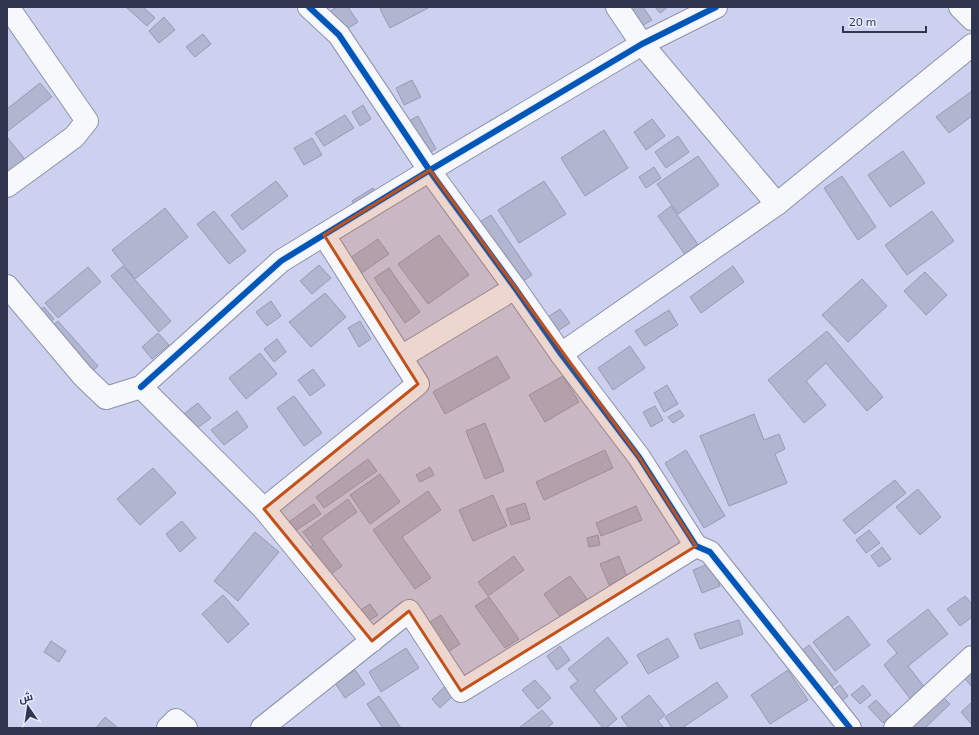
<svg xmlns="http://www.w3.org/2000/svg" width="979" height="735" font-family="'Exo 2',Cairo,sans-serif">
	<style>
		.building { fill: #b0b5d0; stroke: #979bb3 }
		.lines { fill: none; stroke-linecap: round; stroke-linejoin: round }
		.minor-casing { stroke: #8e93aa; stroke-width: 24 }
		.minor { stroke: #f7f8fc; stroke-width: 22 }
		.cycleway-casing { stroke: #e6ebff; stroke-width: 8 }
		.cycleway { stroke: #0057b8; stroke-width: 6 }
		.marked { fill: #c3521a; fill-opacity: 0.2; stroke: #c3521a; stroke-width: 3; stroke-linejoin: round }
	</style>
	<rect width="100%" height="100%" fill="#cbd1ee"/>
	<g class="building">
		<path d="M126,7h17l12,11 -8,8z"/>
		<path d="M337,7h11l10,15 -16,10 -13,-20z"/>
		<path d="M383,7h47l-40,21 -10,-19z"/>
		<path d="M636,7h7l9,13 -12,7 -10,-15z"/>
		<path d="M655,7h13l-8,6z"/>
		<path d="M164,17l11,13 -16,13 -10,-12z"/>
		<path d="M203,34l8,10 -16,13 -9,-10z"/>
		<path d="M412,80l9,17 -17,8 -8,-17z"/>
		<path d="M40,83l12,14 -44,34 -1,-2v-20z"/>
		<path d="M972,91v25l-23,17 -13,-16z"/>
		<path d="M363,105l8,14 -11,7 -8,-14z"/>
		<path d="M345,115l9,13 -30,18 -9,-13z"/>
		<path d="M418,116l18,33 -13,7 -19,-32z"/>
		<path d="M652,119l13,17 -19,14 -12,-18z"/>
		<path d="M604,130l24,38 -43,28 -24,-38z"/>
		<path d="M678,136l11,16 -23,16 -11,-16z"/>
		<path d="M7,137l20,25 -16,12 -4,-5z"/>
		<path d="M312,138l10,17 -18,10 -10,-17z"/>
		<path d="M903,151l22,32 -35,24 -22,-32z"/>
		<path d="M698,156l21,29 -41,29 -21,-30z"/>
		<path d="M654,167l7,11 -15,10 -7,-11z"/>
		<path d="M842,176l34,51 -18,13 -34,-52z"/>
		<path d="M276,181l12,15 -46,34 -11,-15z"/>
		<path d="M544,181l22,33 -47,29 -21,-33z"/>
		<path d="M373,188l7,10 -22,13 -6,-10z"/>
		<path d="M671,206l28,40 -13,10 -28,-40z"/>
		<path d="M165,208l23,29 -53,42 -23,-29z"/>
		<path d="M214,211l32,40 -17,13 -32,-40z"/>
		<path d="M932,211l22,30 -47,34 -22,-30z"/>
		<path d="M491,215l41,60 -13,9 -41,-61z"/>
		<path d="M439,235l30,40 -41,29 -30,-40z"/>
		<path d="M378,239l11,15 -32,22 -10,-16z"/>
		<path d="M319,265l12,13 -19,16 -12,-13z"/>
		<path d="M123,266l48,55 -12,11 -48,-56z"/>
		<path d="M733,266l11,16 -43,31 -11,-16z"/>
		<path d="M88,267l13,15 -43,36 -13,-15z"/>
		<path d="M389,268l31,44 -15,11 -31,-45z"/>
		<path d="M925,272l22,23 -21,20 -22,-24z"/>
		<path d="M862,279l25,27 -39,36 -26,-27z"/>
		<path d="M325,293l21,24 -35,30 -22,-25z"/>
		<path d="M271,301l10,15 -14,10 -11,-14z"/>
		<path d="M44,307l10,12 -10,8 -10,-12z"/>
		<path d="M560,309l10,14 -17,11 -10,-14z"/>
		<path d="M669,310l9,15 -33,21 -10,-15z"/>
		<path d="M58,321l40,45 -11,10 -40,-46z"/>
		<path d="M360,321l11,18 -12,8 -11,-19z"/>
		<path d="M827,331l56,66 -16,14 -41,-48 -20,18 20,24 -22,18 -36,-43z"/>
		<path d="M158,333l11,12 -17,14 -10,-12z"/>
		<path d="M277,339l9,13 -12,10 -10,-13z"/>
		<path d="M630,346l15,22 -32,22 -15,-22z"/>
		<path d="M260,353l17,21 -31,25 -17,-21z"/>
		<path d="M497,356l13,22 -65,36 -12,-22z"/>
		<path d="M313,369l12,16 -15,11 -12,-16z"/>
		<path d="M563,376l16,26 -34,20 -16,-27z"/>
		<path d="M667,385l11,19 -14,8 -10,-19z"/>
		<path d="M294,396l28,37 -18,13 -27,-38z"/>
		<path d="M198,403l13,15 -18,13 -12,-15z"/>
		<path d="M655,406l8,14 -12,7 -8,-15z"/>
		<path d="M680,410l4,6 -11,7 -5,-6z"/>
		<path d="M237,411l11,16 -24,18 -13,-15z"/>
		<path d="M754,414l10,26 15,-6 6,15 -10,5 12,29 -58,23 -29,-70z"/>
		<path d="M485,423l19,48 -19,8 -19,-48z"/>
		<path d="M605,450l8,18 -69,32 -8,-18z"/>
		<path d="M686,450l39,66 -21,12 -39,-65z"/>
		<path d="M368,459l9,12 -53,37 -8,-11z"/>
		<path d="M430,467l4,8 -14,7 -4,-7z"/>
		<path d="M153,468l23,25 -36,32 -23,-26z"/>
		<path d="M380,474l20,28 -30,22 -20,-29z"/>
		<path d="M895,480l11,13 -51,41 -12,-14z"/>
		<path d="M918,489l23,28 -21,18 -24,-28z"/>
		<path d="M428,491l13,19 -39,27 29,41 -16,11 -42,-59z"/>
		<path d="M493,495l14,31 -34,15 -14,-31z"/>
		<path d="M348,499l9,13 -36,26 21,28 -15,11 -20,-27 6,-5 -10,-13z"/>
		<path d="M525,503l5,16 -19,6 -5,-16z"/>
		<path d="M314,504l7,10 -26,17 -6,-9z"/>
		<path d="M636,506l6,14 -41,16 -5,-13z"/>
		<path d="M182,521l14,17 -16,14 -14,-18z"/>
		<path d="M869,530l11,13 -14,10 -10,-13z"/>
		<path d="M255,532l24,20 -41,49 -24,-20z"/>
		<path d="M598,535l2,10 -11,2 -2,-9z"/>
		<path d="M882,547l9,12 -12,8 -8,-11z"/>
		<path d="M514,556l10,14 -36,26 -10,-14z"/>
		<path d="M619,556l8,21 -18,8 -9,-21z"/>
		<path d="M711,563l9,23 -18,7 -9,-23z"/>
		<path d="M570,576l17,23 -26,19 -17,-24z"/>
		<path d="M223,595l26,29 -21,19 -26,-29z"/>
		<path d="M965,596l7,8v13l-12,9 -13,-17z"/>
		<path d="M489,597l30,42 -14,9 -30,-42z"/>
		<path d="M370,604l8,11 -15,9 -7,-11z"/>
		<path d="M928,609l20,25 -40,32 18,23 -14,12 -28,-36 13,-12 -10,-12z"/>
		<path d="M441,615l19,29 -18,12 -20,-29z"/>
		<path d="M848,616l22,29 -35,26 -22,-29z"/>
		<path d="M739,620l4,14 -43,15 -6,-15z"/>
		<path d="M608,637l20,26 -34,27 23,29 -11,9h-3l-33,-41 8,-6 -10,-12z"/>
		<path d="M668,638l11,19 -31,17 -11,-19z"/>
		<path d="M51,641l15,10 -7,11 -15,-10z"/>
		<path d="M809,645l29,37 -10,8 -29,-37z"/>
		<path d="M560,646l10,14 -13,10 -10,-14z"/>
		<path d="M406,648l13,20 -38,24 -12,-20z"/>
		<path d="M972,664v23l-11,-13z"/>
		<path d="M355,670l10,14 -20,14 -10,-15z"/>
		<path d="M788,670l20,30 -38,24 -19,-29z"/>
		<path d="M535,680l16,18 -13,11 -16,-19z"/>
		<path d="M717,682l11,15 -46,31h-10l-7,-11z"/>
		<path d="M840,685l8,11 -10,8 -9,-11z"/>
		<path d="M863,685l8,10 -11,9 -9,-9z"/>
		<path d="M444,687l9,9 -13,12 -8,-9z"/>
		<path d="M940,694l10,10 -25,24h-21z"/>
		<path d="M649,695l16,20 -7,6 6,7h-35l-8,-11z"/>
		<path d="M379,696l22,32h-18l-16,-24z"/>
		<path d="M876,700l15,16 -8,7 -15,-16z"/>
		<path d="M972,702v23l-11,-13z"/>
		<path d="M542,710l11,13 -6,5h-28z"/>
		<path d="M105,717l13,11h-22z"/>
	</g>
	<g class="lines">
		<g class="minor-casing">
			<g id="minor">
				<path d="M309,7l30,28 95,142 81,111 46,66 78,103 57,89 14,6 140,176"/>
				<path d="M617,7l25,37 135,160"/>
				<path d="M960,7l12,12"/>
				<path d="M7,186l67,-49 13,-16 -79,-114"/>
				<path d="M7,286l76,90 23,22 35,-11 123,122 108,132"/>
				<path d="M561,354l216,-150 195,-159"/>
				<path d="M401,357l114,-69"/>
				<path d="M141,387l140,-126 149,-91 212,-126 74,-37"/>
				<path d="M264,509l154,-125 -94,-149"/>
				<path d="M168,728l8,-8 10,8"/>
				<path d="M262,728l147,-117 52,80 235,-145"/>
				<path d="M895,728l77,-71"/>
			</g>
		</g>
		<use href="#minor" class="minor"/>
		<g class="cycleway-casing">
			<g id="cycleway">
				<path d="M309,7l30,28 95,142 81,111 46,66 78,103 57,89 14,6 140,176"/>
				<path d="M141,387l140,-126 149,-91 212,-126 74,-37"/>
			</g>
		</g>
		<use href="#cycleway" class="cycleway"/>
	</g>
	<path class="marked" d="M430,170l209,287 57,89 -235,145 -52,-80 -37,30 -108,-132 154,-125 -94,-149z"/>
	<rect width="979" height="735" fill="none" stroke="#313650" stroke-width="16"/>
	<g transform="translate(28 707) rotate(347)" stroke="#e6ebff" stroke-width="3" paint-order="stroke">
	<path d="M0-3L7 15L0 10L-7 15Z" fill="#313650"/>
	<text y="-6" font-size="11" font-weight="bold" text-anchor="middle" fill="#313650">ش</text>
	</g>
	<path d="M843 26v6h83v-6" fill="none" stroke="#313650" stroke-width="2"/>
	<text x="849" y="26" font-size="12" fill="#313650" stroke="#e6ebff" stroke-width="3" paint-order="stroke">20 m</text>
</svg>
